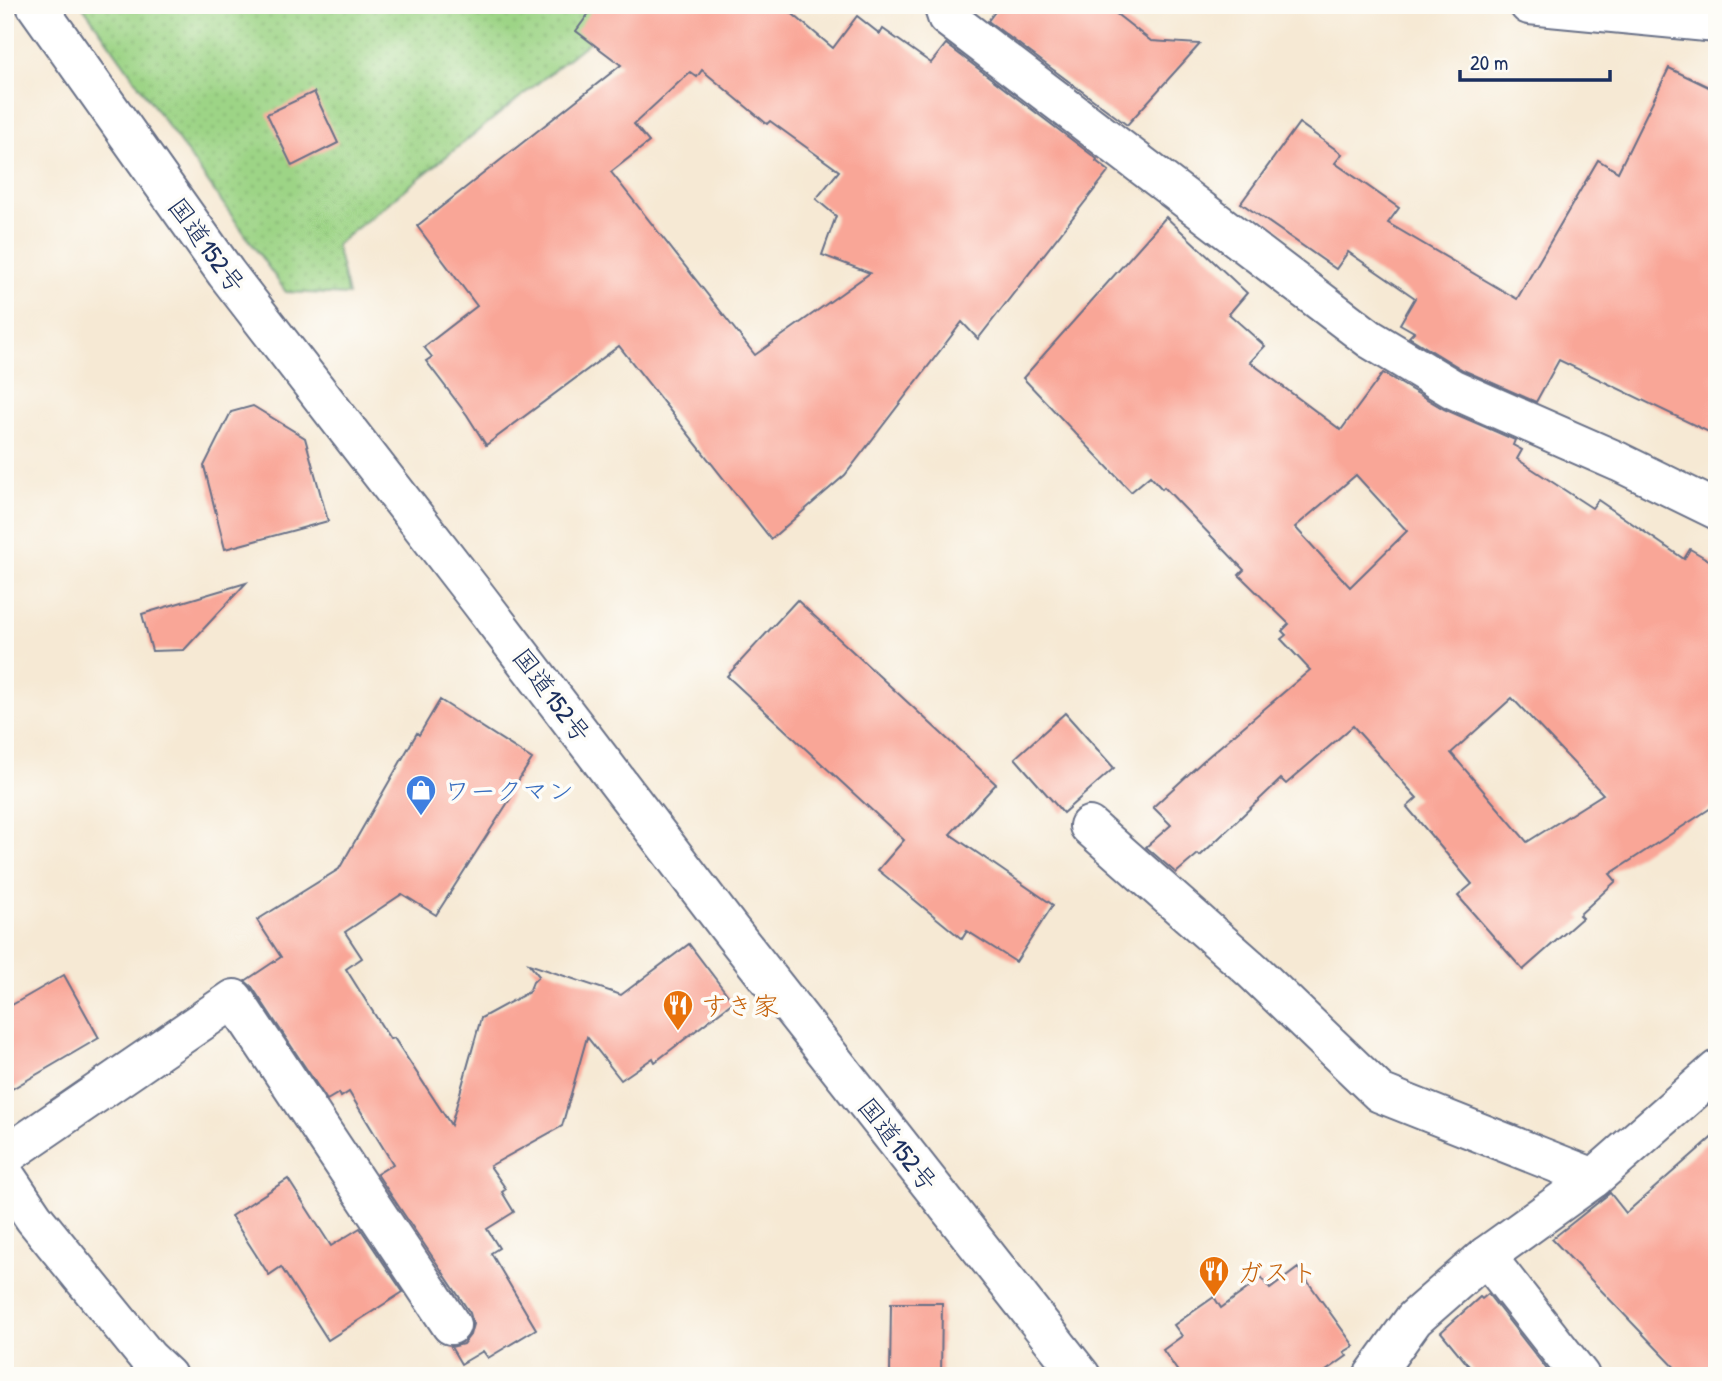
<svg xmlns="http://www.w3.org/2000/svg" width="1722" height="1381" font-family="'Patrick Hand','Klee One',sans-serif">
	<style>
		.park { fill: url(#park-dots); stroke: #5c8272; stroke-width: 2 }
		.building { fill: #f9a697; fill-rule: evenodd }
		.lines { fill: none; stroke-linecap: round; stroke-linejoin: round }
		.minor-casing { stroke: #687087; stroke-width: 42 }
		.major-casing { stroke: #687087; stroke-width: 42 }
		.highway-casing { stroke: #687087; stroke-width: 42 }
		.minor { stroke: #fff; stroke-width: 38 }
		.major { stroke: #fff; stroke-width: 38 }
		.highway { stroke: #fff; stroke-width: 38 }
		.labels { text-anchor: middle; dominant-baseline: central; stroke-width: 7; stroke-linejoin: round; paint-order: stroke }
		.street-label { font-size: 26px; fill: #1b2f5e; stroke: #fdfcf7 }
		.shop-label { font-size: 26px; fill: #366cbe; stroke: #fdfcf7; text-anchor: start }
		.food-label { font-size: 26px; fill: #c56008; stroke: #fdfcf7; text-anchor: start }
	</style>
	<defs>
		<pattern id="park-dots" width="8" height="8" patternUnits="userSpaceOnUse" patternTransform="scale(1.75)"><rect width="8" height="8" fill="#9dd486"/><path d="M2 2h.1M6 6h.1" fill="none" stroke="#87b676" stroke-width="1.8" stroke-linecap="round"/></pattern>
	</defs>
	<rect width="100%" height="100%" fill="#fdfcf7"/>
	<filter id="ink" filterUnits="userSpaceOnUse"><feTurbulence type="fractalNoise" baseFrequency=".0143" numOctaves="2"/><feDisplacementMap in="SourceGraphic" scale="14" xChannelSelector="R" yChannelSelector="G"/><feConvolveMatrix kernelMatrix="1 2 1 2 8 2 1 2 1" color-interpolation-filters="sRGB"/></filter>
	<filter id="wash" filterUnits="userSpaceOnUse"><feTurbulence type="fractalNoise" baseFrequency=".00686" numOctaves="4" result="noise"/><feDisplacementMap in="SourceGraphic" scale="28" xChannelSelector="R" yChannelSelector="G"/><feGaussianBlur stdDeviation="1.57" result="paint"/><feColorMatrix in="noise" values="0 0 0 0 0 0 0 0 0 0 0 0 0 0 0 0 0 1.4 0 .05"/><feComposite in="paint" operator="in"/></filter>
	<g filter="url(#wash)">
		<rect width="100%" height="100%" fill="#f6e9d4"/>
		<path class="park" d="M82,5h539l4,8 -289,232 12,50 -62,-3z"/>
		<g id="blocks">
			<g class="building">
				<path d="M595,5h187l51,43 24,-32 23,18 3,-5 48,34 15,-19 151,115 -1,2 13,10 -131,168 -16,-17 -117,153 -74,64 -152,-193 -133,99 -19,-30 -41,-54 6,-4 -8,-10 53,-41 -60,-80 204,-161 -45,-34zM702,70l65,54 3,-3 69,50 -23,28 20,17 -14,39 48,18 -115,82 -144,-183 38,-30 -15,-18 56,-52 7,5z"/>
				<path d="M1000,5h105l46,36 49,3 -73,81 -139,-104z"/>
				<path d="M1669,68l48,23v345l-158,-76 -23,42 -73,-32 -54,-33 5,-5 -14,-8 15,-26 -67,-46 -12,17 -95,-66 58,-80 43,31 -7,9 64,45 -11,15 129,76 81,-139 20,12z"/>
				<path d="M314,92l24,51 -46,23 -25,-52z"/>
				<path d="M1166,217l81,76 -18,21 36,32 -15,16 91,68 42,-57 61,36 71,31 -2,5 9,5 -5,9 75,49 6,-8 86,59 6,-10 27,16v239l-107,70 6,7 -37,34 3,3 -59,52 -65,-74 14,-12 -65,-77 10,-9 -64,-72 -67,58 -5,-5 -81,77 -2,-2 -22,19 -30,-26 25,-22 -18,-18 50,-46 107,-91 -29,-31 5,-4 -4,-4 7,-7 -50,-49 5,-5 -80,-83 -2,2 -12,-13 -19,16 -108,-114zM1356,475l51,56 -57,56 -55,-60zM1512,698l91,96 -76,48 -76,-89z"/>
				<path d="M253,406l52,32 23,83 -103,28 -21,-83 27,-54z"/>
				<path d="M246,583l-62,67 -32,1 -10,-37z"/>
				<path d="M797,600l199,184 -46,50 103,71 -37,57 -49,-31 -5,8 -84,-69 26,-30 -177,-164z"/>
				<path d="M440,700l92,59 -23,36 3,1 -76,119 -34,-21 -57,38 17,26 -16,11 44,70 4,-1 57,87 30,-107 48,-26 4,-10 6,-6 -10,-12 92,31 68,-51 44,58 -78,60 -2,-4 -32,22 -34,-43 -25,89 -72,40 16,23 -4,3 12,20 -27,17 12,19 -8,5 45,76 -48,29 -5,-7 -22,13 -10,-17 12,-3 7,-9 3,-11 -3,-11 -93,-139 16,-10 -44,-72 -8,5 -2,-4 -12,7 -75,-113 -7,-6 36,-24 -24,-37 82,-51 78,-136 2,2z"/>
				<path d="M1065,713l49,55 -51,45 -48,-55z"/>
				<path d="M64,975l35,63 -94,55v-84z"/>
				<path d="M1717,1133v243h-34l-131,-137 58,-46 16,20z"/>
				<path d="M288,1179l43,67 29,-18 43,64 -75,48 -47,-73 -12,8 -38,-59z"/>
				<path d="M1298,1268l56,78 -10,6 3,4 -28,20h-138l-18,-26 19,-14 -8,-11 40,-28 7,11 41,-30 8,11z"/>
				<path d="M1488,1294l64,82h-75l-36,-44 39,-35 2,2z"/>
				<path d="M891,1303h51l-1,73h-51z"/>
			</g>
		</g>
	</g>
	<g filter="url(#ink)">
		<use href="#blocks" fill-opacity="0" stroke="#687087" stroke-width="2"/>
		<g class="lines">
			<g class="minor-casing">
				<g id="minor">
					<path d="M943,5l4,12 423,322 83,50 166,73 98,48"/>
					<path d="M1089,826l164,145 127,122 214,85"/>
					<path d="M5,1156l229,-157 217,326"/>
					<path d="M5,1175l29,43 114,140 19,18"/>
					<path d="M1486,1256l94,120"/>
					<path d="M1373,1376l41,-57 72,-63 108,-78 123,-108"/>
				</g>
			</g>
			<g class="major-casing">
				<path id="major" d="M1529,5l188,18"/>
			</g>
			<g class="highway-casing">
				<path id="highway" d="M36,5l190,268 253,327 249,327 353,449"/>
			</g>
			<use href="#minor" class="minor"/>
			<use href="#major" class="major"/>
			<use href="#highway" class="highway"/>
		</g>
	</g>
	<defs>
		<g id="shop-pin" transform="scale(1.575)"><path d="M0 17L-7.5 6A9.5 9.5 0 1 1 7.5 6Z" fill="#3f7fe0" stroke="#fdfcf7"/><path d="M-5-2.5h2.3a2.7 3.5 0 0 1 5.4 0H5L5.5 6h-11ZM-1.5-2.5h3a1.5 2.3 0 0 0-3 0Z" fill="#fff"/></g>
		<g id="restaurant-pin" transform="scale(1.575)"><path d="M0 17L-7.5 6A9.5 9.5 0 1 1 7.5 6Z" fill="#e8710a" stroke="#fdfcf7"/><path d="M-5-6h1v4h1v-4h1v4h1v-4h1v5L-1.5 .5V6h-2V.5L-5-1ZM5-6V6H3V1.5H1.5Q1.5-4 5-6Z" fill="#fff"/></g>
	</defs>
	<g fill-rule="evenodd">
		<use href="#shop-pin" x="421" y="790"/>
		<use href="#restaurant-pin" x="678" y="1005"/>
		<use href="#restaurant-pin" x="1214" y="1271"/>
	</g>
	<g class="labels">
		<g class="street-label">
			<text transform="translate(207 245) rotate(54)">国道152号</text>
			<text transform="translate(552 695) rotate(53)">国道152号</text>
			<text transform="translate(898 1144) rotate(52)">国道152号</text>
		</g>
		<g class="shop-label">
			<text x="444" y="790">ワークマン</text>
		</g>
		<g class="food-label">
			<text x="701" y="1005">すき家</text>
			<text x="1237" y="1271">ガスト</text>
		</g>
	</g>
	<rect width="1722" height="1381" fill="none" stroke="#fdfcf7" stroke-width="28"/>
	<path d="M1460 70v10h150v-10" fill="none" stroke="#1b2f5e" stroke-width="3.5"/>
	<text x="1470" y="70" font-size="21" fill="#1b2f5e" stroke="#fdfcf7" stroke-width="5" paint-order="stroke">20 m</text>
</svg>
